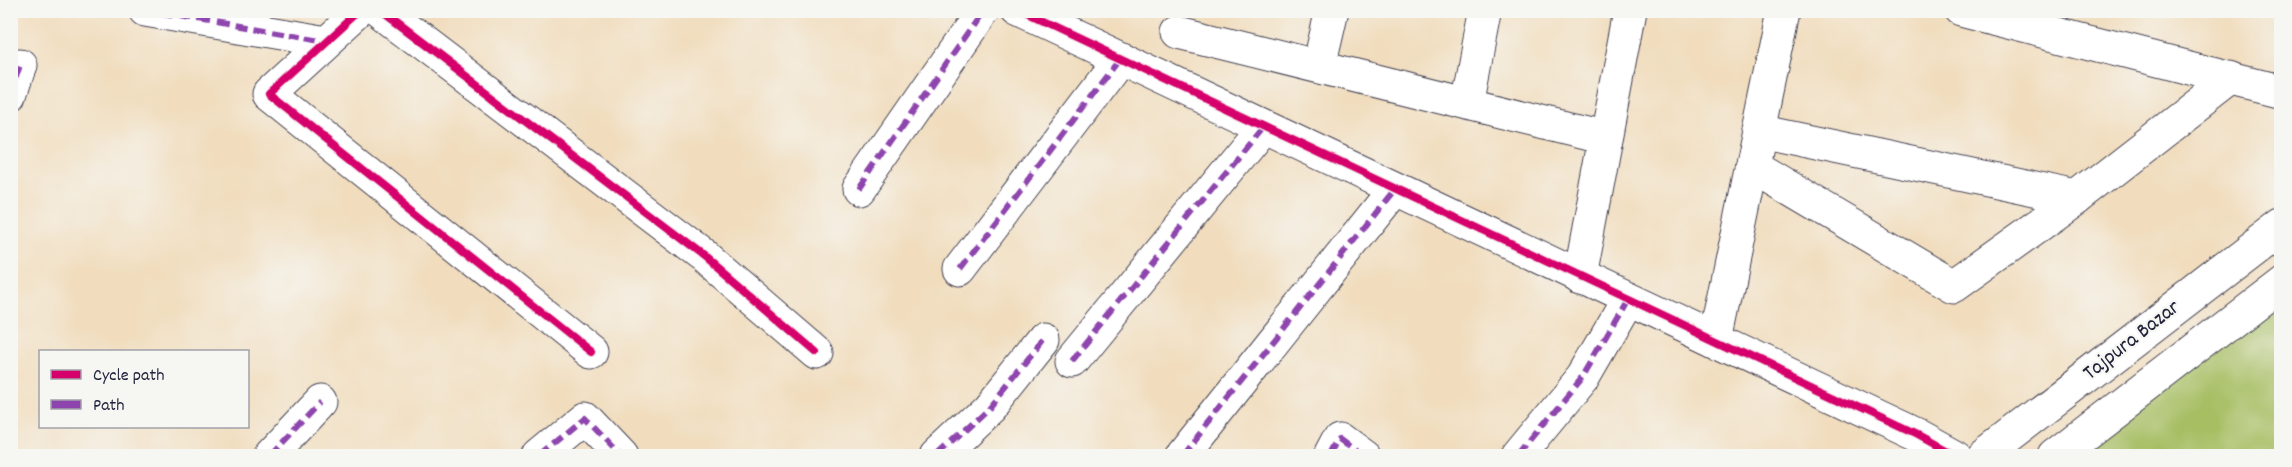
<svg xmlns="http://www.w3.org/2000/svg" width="2292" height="467" font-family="Dekko,sans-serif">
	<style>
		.green { fill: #a7be63; stroke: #64704f; stroke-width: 1.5 }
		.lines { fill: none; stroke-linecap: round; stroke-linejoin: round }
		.minor-casing { stroke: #413e4f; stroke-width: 35 }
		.minor { stroke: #fff; stroke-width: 33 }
		.quiet { stroke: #8e44ad; stroke-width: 6; stroke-dasharray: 12 6; stroke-linecap: butt }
		.cycleway-casing { stroke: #f6f6f2; stroke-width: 11 }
		.cycleway { stroke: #d6006c; stroke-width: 8 }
		.labels { text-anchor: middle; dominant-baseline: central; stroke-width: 4.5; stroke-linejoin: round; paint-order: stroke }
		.street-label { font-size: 22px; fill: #22223b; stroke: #f6f6f2 }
	</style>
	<rect width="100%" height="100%" fill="#f6f6f2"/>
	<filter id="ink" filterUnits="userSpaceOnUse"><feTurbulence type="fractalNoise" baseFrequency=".0167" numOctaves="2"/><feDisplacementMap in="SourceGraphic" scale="12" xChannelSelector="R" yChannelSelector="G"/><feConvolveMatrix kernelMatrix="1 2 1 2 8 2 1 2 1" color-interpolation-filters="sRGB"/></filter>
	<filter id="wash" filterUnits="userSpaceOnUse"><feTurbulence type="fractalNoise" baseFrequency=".008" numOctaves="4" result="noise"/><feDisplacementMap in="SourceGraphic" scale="24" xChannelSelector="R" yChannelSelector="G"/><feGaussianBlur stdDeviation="1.35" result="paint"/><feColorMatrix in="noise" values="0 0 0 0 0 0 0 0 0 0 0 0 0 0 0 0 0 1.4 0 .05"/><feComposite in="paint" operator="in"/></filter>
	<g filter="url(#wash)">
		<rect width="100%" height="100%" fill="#f1ddbe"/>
		<path class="green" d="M2281,281v175h-226z"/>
	</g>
	<g filter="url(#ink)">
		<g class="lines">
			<g class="minor-casing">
				<g id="minor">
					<path d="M145,10l181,31"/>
					<path d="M361,10l-92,84 322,258"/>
					<path d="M380,10l324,246 113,97"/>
					<path d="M1017,10l900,425 38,21"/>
					<path d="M1961,10l321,82"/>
					<path d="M1179,32l427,106"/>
					<path d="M1319,66l13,-56"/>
					<path d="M10,95l10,-30"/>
					<path d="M1467,103l18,-93"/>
					<path d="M1759,131l318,67 154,-120"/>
					<path d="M1752,166l202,120 123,-88"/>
					<path d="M859,189l124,-179"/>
					<path d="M960,269l160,-210"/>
					<path d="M1580,277l50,-267"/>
					<path d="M1716,340l68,-330"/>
					<path d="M1072,361l191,-234"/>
					<path d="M269,456l51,-54"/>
					<path d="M539,456l46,-38 36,38"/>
					<path d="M937,456l53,-50 53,-66"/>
					<path d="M1182,456l213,-267"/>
					<path d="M1331,456l9,-17 23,17"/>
					<path d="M1518,456l65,-79 45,-78"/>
					<path d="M1983,456l299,-230"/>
					<path d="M2055,456l227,-175"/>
				</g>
			</g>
			<use href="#minor" class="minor"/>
			<g class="quiet">
				<path d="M145,10l181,31"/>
				<path d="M10,95l10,-30"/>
				<path d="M859,189l124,-179"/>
				<path d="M960,269l160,-210"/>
				<path d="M1072,361l191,-234"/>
				<path d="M269,456l51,-54"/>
				<path d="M539,456l46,-38 36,38"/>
				<path d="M937,456l53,-50 53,-66"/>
				<path d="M1182,456l213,-267"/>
				<path d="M1331,456l9,-17 23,17"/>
				<path d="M1518,456l65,-79 45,-78"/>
			</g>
			<g class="cycleway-casing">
				<g id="cycleway">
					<path d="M361,10l-92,84 322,258"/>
					<path d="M380,10l324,246 113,97"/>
					<path d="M1017,10l900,425 38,21"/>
				</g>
			</g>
			<use href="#cycleway" class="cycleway"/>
		</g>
	</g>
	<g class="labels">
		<g class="street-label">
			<text transform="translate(2132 341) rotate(-38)">Tajpura Bazar</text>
		</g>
	</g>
	<rect width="2292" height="467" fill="none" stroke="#f6f6f2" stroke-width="36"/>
	<rect x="39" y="350" width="210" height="78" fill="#f6f6f2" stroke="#a1a1a9" stroke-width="1.5"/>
	<rect x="51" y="370" width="30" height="9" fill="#d6006c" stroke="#a1a1a9" stroke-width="1.5"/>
	<text x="93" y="380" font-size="18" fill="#22223b">Cycle path</text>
	<rect x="51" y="400" width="30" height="9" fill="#8e44ad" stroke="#a1a1a9" stroke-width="1.5"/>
	<text x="93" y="410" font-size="18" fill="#22223b">Path</text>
</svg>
